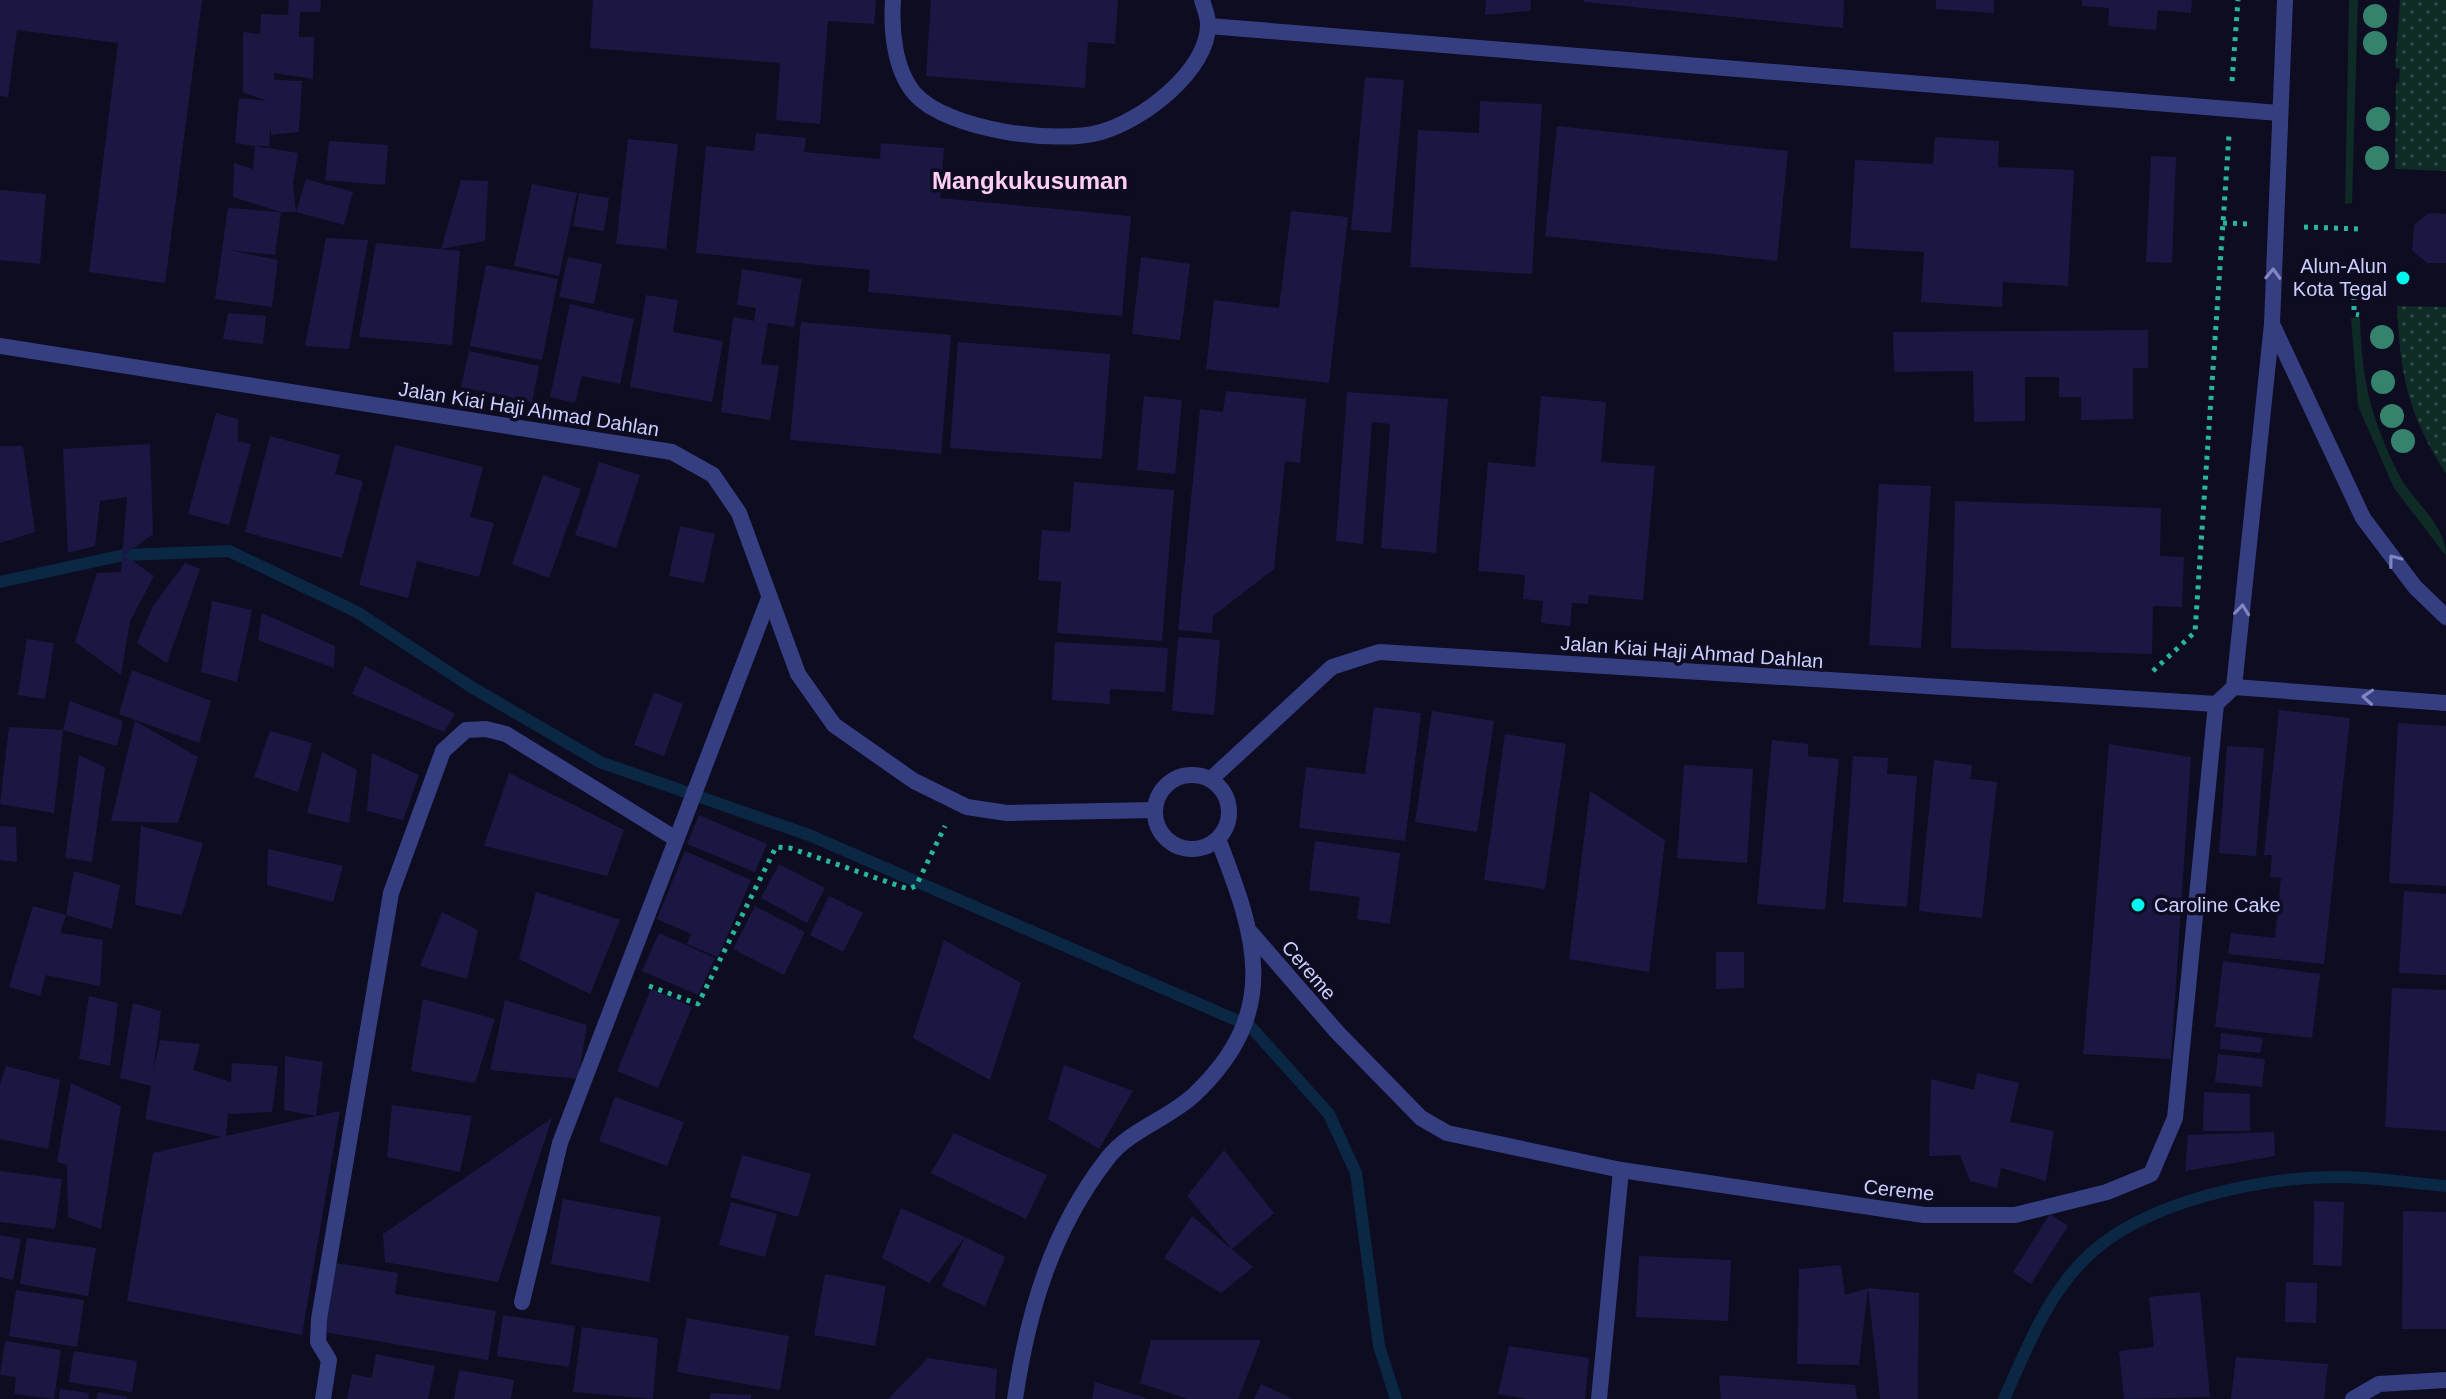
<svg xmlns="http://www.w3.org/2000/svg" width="2446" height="1399" font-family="Arial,sans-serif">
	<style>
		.grass { fill: url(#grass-dots) }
		.green { fill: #0f2b26 }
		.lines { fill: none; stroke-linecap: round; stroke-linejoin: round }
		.stream { stroke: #0a2743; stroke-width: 12 }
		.building { fill: #1a1843 }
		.path { stroke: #2ab699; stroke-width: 5; stroke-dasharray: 4 6; stroke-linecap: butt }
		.minor { stroke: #363e82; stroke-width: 16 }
		.tertiary { stroke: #363e82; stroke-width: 16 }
		.tree { fill: #35826d }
		.oneway { stroke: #8186c0 }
		.poi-dot { fill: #00f7ed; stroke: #0d0c21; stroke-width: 3 }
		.labels { text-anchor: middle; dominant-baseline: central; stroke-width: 7; stroke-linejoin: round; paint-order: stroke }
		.poi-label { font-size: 20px; fill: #ccceff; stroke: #0d0c21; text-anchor: end }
		.street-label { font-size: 20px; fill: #ccceff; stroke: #0d0c21 }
		.quarter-label { font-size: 24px; font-weight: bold; fill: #ffcef4; stroke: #0d0c21 }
	</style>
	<defs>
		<pattern id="grass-dots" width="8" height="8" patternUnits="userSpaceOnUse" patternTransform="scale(2)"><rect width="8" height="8" fill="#0f2b26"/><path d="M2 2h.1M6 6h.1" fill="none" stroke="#314947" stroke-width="1.8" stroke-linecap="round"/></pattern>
	</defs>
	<rect width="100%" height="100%" fill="#0d0c21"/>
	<g class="grass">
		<path d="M2400,0h46v171l-51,-2 1,-86 3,-1 1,-13 -5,-1z"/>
		<path d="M2397,306l49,1v167c-38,-60 -46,-98 -49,-168z"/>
	</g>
	<g class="green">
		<path d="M2349,0h9l-6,203 -7,1z"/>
		<path d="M2351,318h9c2,62 10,98 38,155 14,29 48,50 48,83l-52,-68 -36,-82z"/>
	</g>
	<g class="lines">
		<g class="stream">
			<path d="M0,582l124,-27 105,-4 128,61 116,76 127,74 209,73 441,191 79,88 27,59 23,173 17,53"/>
			<path d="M2004,1399c23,-51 44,-107 87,-146 58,-52 169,-76 246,-76 36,0 73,6 109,9"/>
		</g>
	</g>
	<g class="building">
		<path d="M0,0h202l-37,283 -76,-11 29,-229 -101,-13 -9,67 -8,-1z"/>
		<path d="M289,0h32l-1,12h-20l-1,25h15l-1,42 -39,-6v7l28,1 -3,51 -28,3v-11l-2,22h-14l43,7 -5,30 3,29h-15l-48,-15 1,-34 19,6 2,-23 -20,-3 4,-45 28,3 -24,-9v-60l17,2 1,-20 27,1z"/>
		<path d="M593,0h283l-2,24 -46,-3 -8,103 -44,-4 4,-57 -190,-15z"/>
		<path d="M931,0h187l-3,44 -27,-2 -3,46 -159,-12z"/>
		<path d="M1486,0h45l-1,11 -45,4z"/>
		<path d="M1584,0h260l-1,28 -259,-26z"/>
		<path d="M1936,0h58v13l-58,-4z"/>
		<path d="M2082,0h110l-1,13 -33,-3 -2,20 -48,-4 1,-18 -27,-2z"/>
		<path d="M1365,77l39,3 -13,153 -40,-3z"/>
		<path d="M1480,101l62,3 -10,170 -122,-7 8,-137 61,3z"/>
		<path d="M1557,126l231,25 -11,110 -232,-25z"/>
		<path d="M756,133l50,5 -2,14 76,7 1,-16 63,5 -4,50 191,18 -9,100 -254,-24 2,-22 -174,-17 10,-107 48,5z"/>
		<path d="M1935,137l64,4 -1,26 76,3 -6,116 -65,-4 -1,25 -81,-5 3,-50 -74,-4 5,-88 78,4z"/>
		<path d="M628,139l50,5 -12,105 -50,-5z"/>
		<path d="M329,141l59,4 -3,40 -60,-5z"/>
		<path d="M2151,156l25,1 -4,106 -26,-1z"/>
		<path d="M306,179l47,13 -9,33 -48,-13z"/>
		<path d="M461,180l27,1 -3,60 -44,8z"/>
		<path d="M532,184l45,9 -18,83 -45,-10z"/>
		<path d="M0,190l46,4 -6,70 -40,-4z"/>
		<path d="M579,193l30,5 -5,33 -31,-5z"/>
		<path d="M228,208l53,4 -6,43 -47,-5 50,10 -6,47 -57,-8z"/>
		<path d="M1291,211l57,6 -19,166 -123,-14 8,-69 65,8z"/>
		<path d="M2429,213l17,1v49h-19l-15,-13 2,-25z"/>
		<path d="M326,238l42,2 -19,109 -44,-3z"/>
		<path d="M376,243l84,8 -8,94 -93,-8z"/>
		<path d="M568,257l34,7 -8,40 -35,-7z"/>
		<path d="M1141,257l49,7 -10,76 -48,-6z"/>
		<path d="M486,265l72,14 -16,81 -72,-14z"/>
		<path d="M742,269l60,10 -8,48 -26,-4 -7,41 18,2 -9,54 -49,-8 12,-95 21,4 2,-13 -19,-3z"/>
		<path d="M646,295l32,5 -5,32 50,9 -11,61 -82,-15z"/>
		<path d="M570,304l64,15 -14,65 -38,-8 -7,27 -25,-6z"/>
		<path d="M228,313l38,3 -3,28 -40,-5z"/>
		<path d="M801,322l150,13 -10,119 -151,-14z"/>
		<path d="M2148,330v38h-15v51l-52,1v-23h-22v-20h-34v44l-51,1 -1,-51 -79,1 -1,-40z"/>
		<path d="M958,342l152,12 -8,105 -152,-11z"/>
		<path d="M469,351l70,15 -7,36 -71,-15z"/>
		<path d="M1226,391l80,8 -6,64 -15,-2 -11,108 -61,47 -1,17 -34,-3 22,-221 23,3z"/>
		<path d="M1347,392l101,7 -12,154 -55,-5 9,-124 -18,-2 -9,122 -27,-3z"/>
		<path d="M1144,396l38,4 -7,74 -38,-4z"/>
		<path d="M1541,396l65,6 -5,60 54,4 -12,134 -54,-5 -1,9 -16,-1 -2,23 -29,-3 2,-22 -20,-2 2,-24 -47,-4 10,-109 47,5z"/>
		<path d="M216,413l22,6v22l13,3 -22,81 -41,-11z"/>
		<path d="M270,436l70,19 -5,19 28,7 -21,77 -97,-26z"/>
		<path d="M150,444l3,90 -29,21 30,21 -24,45 -9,54 -46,-33 22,-69 24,-1 6,-75 -27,4 -5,45 -27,7 -5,-104z"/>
		<path d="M395,445l88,22 -13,50 24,6 -15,54 -62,-16 -9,37 -49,-13z"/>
		<path d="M0,446h23l12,86 -35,11z"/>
		<path d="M599,462l41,13 -24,73 -41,-13z"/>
		<path d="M543,475l38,14 -32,89 -37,-14z"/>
		<path d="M1074,482l100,8 -12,151 -105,-8 4,-51 -23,-2 4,-50 28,2z"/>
		<path d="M1879,484l52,2 -10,162 -52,-3z"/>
		<path d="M1955,501l206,7 -1,48 24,1 -2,50 -29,-1 -1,48 -201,-6z"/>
		<path d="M680,526l35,8 -11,49 -35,-7z"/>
		<path d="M185,563l15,6 -33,94 -30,-20 16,-37z"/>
		<path d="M212,601l40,9 -15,72 -36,-10z"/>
		<path d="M262,613l73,33 -1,22 -76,-28z"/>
		<path d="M1178,637l42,3 -6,75 -42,-4z"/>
		<path d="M27,639l27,4 -9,56 -27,-4z"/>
		<path d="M1055,642l113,6 -3,44 -55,-3v15l-58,-4z"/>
		<path d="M365,666l90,48 -11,18 -92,-38z"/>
		<path d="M132,670l79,31 -12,42 -80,-29z"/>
		<path d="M654,692l29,12 -19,52 -30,-11z"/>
		<path d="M70,701l53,20 -6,25 -54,-16z"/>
		<path d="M1374,707l47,6 -16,128 -106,-13 7,-61 59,7z"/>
		<path d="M2279,710l71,8 -26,246 -96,-10 3,-21 44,5 6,-60 -11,-1 2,-22h-8z"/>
		<path d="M1432,711l62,10 -17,111 -62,-10z"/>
		<path d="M135,721l63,36 -20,66 -67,-2z"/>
		<path d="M2398,723l48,3v160l-57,-3z"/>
		<path d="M9,727l54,3 -9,83 -54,-9z"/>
		<path d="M270,731l42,12 -14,49 -44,-15z"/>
		<path d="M1505,734l61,10 -21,145 -61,-9z"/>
		<path d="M1772,740l36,4v12l31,3 -14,151 -68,-6z"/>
		<path d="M2109,744l82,13 -20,302 -88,-5z"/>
		<path d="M2227,746l37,2 -8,108 -37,-3z"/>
		<path d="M322,752l35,18 -8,53 -42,-10z"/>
		<path d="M372,753l47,22 -16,45 -36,-9z"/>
		<path d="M79,755l26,12 -13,95 -27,-4z"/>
		<path d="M1853,756l35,2 -1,16 30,2 -10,131 -64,-5z"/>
		<path d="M1934,760l38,5 -2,14 27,3 -15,136 -63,-7z"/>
		<path d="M1684,765l69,4 -6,94 -70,-5z"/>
		<path d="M509,773l115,57 -17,46 -123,-30z"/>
		<path d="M1590,791l75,49 -16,132 -80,-13z"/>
		<path d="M699,815l68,29 -12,28 -68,-28z"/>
		<path d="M0,826l16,1 1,35 -17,-2z"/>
		<path d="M141,826l62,17 -21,72 -47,-10z"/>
		<path d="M1315,841l85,12 -10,71 -33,-5 3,-22 -51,-7z"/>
		<path d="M268,849l75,17 -10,36 -66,-17z"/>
		<path d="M685,851l66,29 -33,77 -31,-13 4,-10 -34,-15z"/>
		<path d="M779,864l46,24 -18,35 -46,-25z"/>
		<path d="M74,871l46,14 -8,44 -46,-14 -6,18 43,7 -3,46 -54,-11 -6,21 -31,-9 24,-81 33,9z"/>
		<path d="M2404,891l42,3v81l-47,-2z"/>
		<path d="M536,892l84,28 -30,74 -71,-35z"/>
		<path d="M829,896l34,17 -20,39 -33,-17z"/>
		<path d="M755,906l50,26 -21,43 -51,-26z"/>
		<path d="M442,912l36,18 -11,49 -47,-13z"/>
		<path d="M659,933l56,25 -17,37 -56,-24z"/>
		<path d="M944,940l77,43 -31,97 -77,-42z"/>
		<path d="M1716,952h28v36l-28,1z"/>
		<path d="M2223,961l97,13 -8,64 -97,-11z"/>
		<path d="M2392,988l54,2v141l-61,-4z"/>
		<path d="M651,989l41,18 -34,81 -41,-17z"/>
		<path d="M89,996l29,7 -8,63 -31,-7z"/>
		<path d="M423,999l72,20 -20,64 -64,-12z"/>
		<path d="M505,1000l82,25 -9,54 -88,-9z"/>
		<path d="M133,1003l28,8 -8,62 7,-33 40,4 -7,26 38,12 1,-19 46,3 -6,46 -44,2 -2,22 90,-20 -32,-6 1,-54 38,6 -7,54 24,-5 -38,224 -175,-34 26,-148 69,-16 -77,-18 6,-33 -31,-8z"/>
		<path d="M2221,1033l42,5 -3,15 -40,-4z"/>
		<path d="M2218,1054l47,5 -3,28 -47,-5z"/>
		<path d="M1064,1065l69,26 -34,58 -51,-30z"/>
		<path d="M6,1066l54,14 -12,69 -48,-10v-55z"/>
		<path d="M1977,1073l42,10 -9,39 44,9 -8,50 -45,-13 -4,20 -27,-7 -10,-26 -31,1 2,-77 43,11z"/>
		<path d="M71,1083l50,23 -20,123 -33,-12 -1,-52 -10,-3z"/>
		<path d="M2204,1092l46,2v37h-47z"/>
		<path d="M615,1097l69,25 -17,44 -68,-25z"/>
		<path d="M392,1105l80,11 -12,56 -73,-15z"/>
		<path d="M552,1118l-54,164 -113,-20 -2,-28z"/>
		<path d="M2274,1132l1,24 -90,15 3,-36z"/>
		<path d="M954,1133l93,42 -21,44 -95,-46z"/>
		<path d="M1224,1150l50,63 -42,36 -45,-53z"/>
		<path d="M742,1155l69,19 -13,43 -68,-20z"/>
		<path d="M0,1171l62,8 -7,50 -55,-7z"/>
		<path d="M563,1199l98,18 -12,65 -98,-18z"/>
		<path d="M2314,1201l30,1 -2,64 -29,-1z"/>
		<path d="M731,1202l46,12 -12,43 -46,-12z"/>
		<path d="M901,1208l64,29 -36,46 -47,-25z"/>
		<path d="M2403,1211l43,1v117h-44z"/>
		<path d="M2050,1214l18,12 -37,58 -18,-12z"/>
		<path d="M1192,1216l61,51 -32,26 -57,-35z"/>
		<path d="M0,1235l21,4 -8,41 -13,-3z"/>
		<path d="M965,1237l40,20 -20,49 -43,-20z"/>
		<path d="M27,1238l69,10 -8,48 -68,-12z"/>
		<path d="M1639,1256l92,4 -3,61 -92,-4z"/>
		<path d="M336,1263l62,10 -3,21 101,17 -8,49 -164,-28z"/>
		<path d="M1841,1265l4,30 23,-7 -9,77 -62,-1 2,-95z"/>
		<path d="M825,1274l61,12 -11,60 -61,-11z"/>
		<path d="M2286,1282l31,1 -1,40 -31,-1z"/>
		<path d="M1868,1288l51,5 -1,106h-38z"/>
		<path d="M16,1290l68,10 -7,47 -68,-11z"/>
		<path d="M2200,1292l10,105 -86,2 -5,-48 35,-4 -5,-50z"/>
		<path d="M503,1315l72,11 -6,41 -72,-11z"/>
		<path d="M687,1318l102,18 -9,54 -103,-18z"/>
		<path d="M582,1327l76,11 -5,61 -80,-7z"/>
		<path d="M1151,1340h110l-23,59h-50l-48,-16z"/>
		<path d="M5,1341l56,9 -7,49 -40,-5 2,-17 -16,-2z"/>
		<path d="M1509,1346l80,12 -4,41h-58l-29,-5z"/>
		<path d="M74,1351l63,10 -5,31 -63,-10z"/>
		<path d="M376,1354l59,12 -7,33h-81l5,-25 20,4z"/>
		<path d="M2236,1357l92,7 -4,35h-93z"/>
		<path d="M928,1358l69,11 -2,30h-107z"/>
		<path d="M459,1370l55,10 -3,19h-57z"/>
		<path d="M1719,1375l136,10 2,14h-136z"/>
		<path d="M1095,1382l51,16v1h-54z"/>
		<path d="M1261,1384l32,15h-39z"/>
		<path d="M60,1389l29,4 -1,6h-29z"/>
		<path d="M98,1392l29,5v2h-31z"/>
		<path d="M710,1393l41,2v4h-41z"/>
	</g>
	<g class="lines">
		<g class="path">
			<path d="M2232,81l6,-81"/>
			<path d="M2223,223l27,1"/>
			<path d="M2304,227l56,2"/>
			<path d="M2344,296h10v18l5,1"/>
			<path d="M2153,671l42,-39 34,-497"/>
			<path d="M649,986l49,18 78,-157 14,1 118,41 8,-3 29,-60"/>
		</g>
		<g class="minor">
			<path d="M893,0c-2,29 1,70 22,94 32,36 141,51 186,38 41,-11 108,-62 107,-108 0,-8 -4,-17 -6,-24"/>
			<path d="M1209,26l1070,87"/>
			<path d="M0,346l672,106 41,23 26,38 59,161 36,51 80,56 53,26 40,6 148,-3"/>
			<path d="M2234,687l212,16"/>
			<path d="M2216,704l18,-17 38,-363"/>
			<circle cx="1192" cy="812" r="37"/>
			<path d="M1211,779l121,-112 47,-15 837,52"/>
			<path d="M1251,933l86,99 84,86 26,15 174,37 303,45h91l92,-23 44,-18 24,-56 41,-414"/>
			<path d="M522,1302l38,-159 209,-545"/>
			<path d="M323,1399l6,-39 -11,-18 1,-23 72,-426 52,-142 23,-21 20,-1 20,5 170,105"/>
			<path d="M1015,1399c13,-88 37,-169 92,-240 23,-30 62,-40 88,-65 87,-83 61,-157 23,-255"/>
			<path d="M1599,1399l22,-229"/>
			<path d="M2353,1399l26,-15 67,-4"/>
		</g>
		<path class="tertiary" d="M2285,0l-13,324 91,194 52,69 31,30"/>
	</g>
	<g class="tree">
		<circle cx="2375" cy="16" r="12"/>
		<circle cx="2375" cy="43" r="12"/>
		<circle cx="2378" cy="119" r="12"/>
		<circle cx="2377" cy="158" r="12"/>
		<circle cx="2382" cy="337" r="12"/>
		<circle cx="2383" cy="382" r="12"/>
		<circle cx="2392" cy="416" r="12"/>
		<circle cx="2403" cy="441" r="12"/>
	</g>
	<defs><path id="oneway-chevron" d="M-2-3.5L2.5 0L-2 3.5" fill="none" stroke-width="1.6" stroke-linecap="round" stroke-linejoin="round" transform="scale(2)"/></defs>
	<g class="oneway">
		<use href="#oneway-chevron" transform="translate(2273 274) rotate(-88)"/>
		<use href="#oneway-chevron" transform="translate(2394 560) rotate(-127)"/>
		<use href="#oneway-chevron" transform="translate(2242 610) rotate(-84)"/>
		<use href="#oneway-chevron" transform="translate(2368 697) rotate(-176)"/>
	</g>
	<g class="poi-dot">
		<circle cx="2403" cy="278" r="8"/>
		<circle cx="2138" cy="905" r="8"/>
	</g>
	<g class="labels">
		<g class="poi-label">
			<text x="2387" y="266">Alun-Alun<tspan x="2387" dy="23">Kota Tegal</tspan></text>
			<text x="2154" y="905" text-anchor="start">Caroline Cake</text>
		</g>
		<g class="street-label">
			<text transform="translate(529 409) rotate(9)">Jalan Kiai Haji Ahmad Dahlan</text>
			<text transform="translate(1692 652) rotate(4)">Jalan Kiai Haji Ahmad Dahlan</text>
			<text transform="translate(1309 970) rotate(49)">Cereme</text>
			<text transform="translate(1899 1190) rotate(6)">Cereme</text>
		</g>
		<g class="quarter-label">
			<text x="1030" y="180">Mangkukusuman</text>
		</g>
	</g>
</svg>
